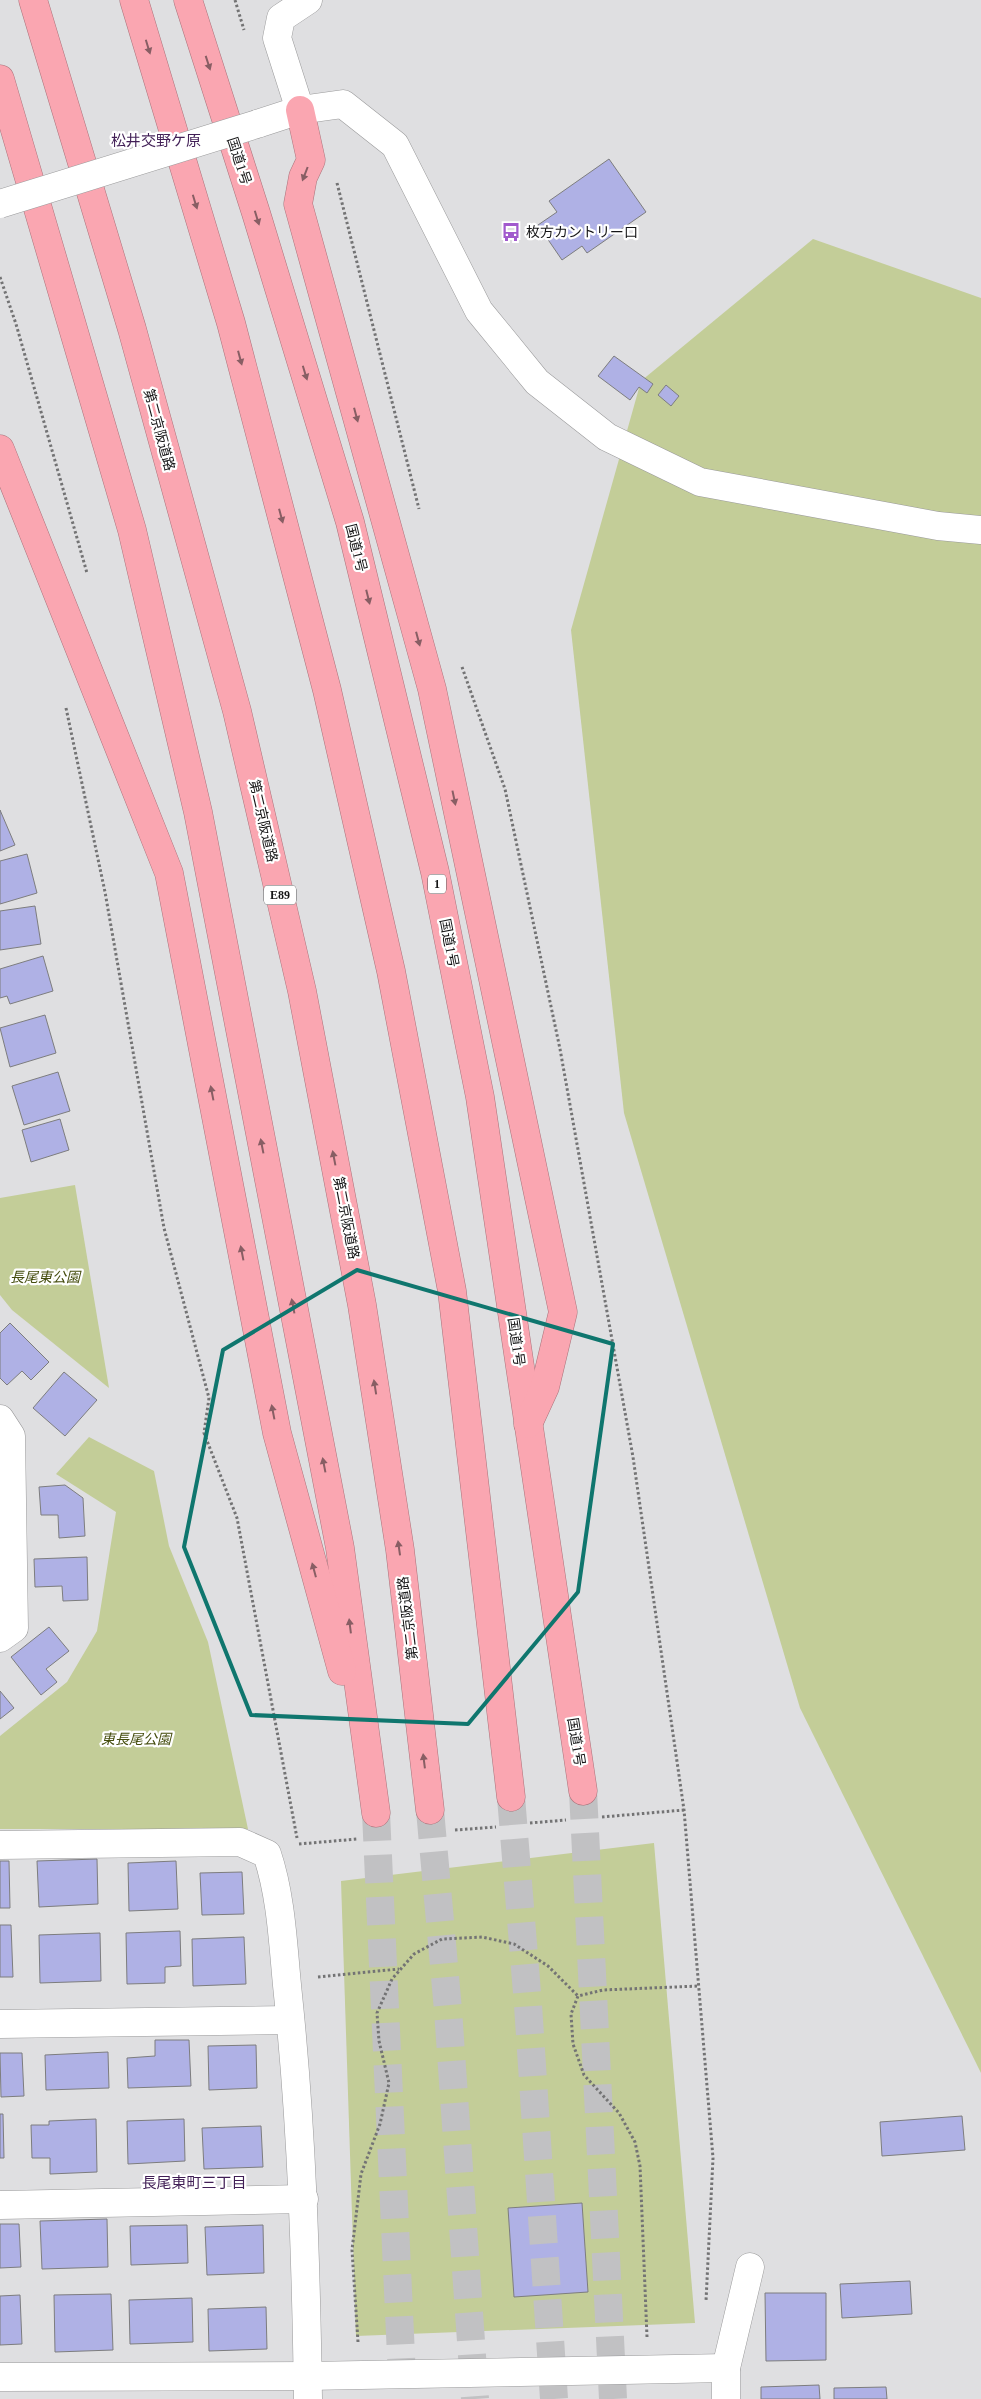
<svg xmlns="http://www.w3.org/2000/svg" width="981" height="2399" font-family="'Times New Roman','Noto Sans JP',serif">
	<style>
		.green { fill: #c3cd98 }
		.building { fill: #afb1e5; stroke: #7d7d7e }
		.lines { fill: none; stroke-linecap: round; stroke-linejoin: round }
		.highway-tunnel { stroke: #c1c1c3; stroke-width: 28; stroke-dasharray: 28 14; stroke-linecap: butt }
		.street-casing { stroke: #9a9a9b; stroke-width: 29 }
		.highway-casing { stroke: #aa737b; stroke-width: 29 }
		.path { stroke: #737374; stroke-width: 3; stroke-dasharray: 2.5 2.5; stroke-linecap: butt }
		.street { stroke: #fff; stroke-width: 28 }
		.highway { stroke: #faa6b1; stroke-width: 28 }
		.secondary-bridge-casing { stroke: #9a9a9b; stroke-width: 29; stroke-linecap: butt }
		.secondary-bridge { stroke: #fff; stroke-width: 28 }
		.oneway { fill: #885e64 }
		.marked { fill: none; stroke: #0f766e; stroke-width: 4; stroke-linejoin: round }
		.labels { text-anchor: middle; dominant-baseline: central; stroke-width: 4.5; stroke-linejoin: round; paint-order: stroke }
		.shield { fill: #fff; stroke: #5b5b5c; stroke-width: 1 }
		.shield-label { font-size: 12px; font-weight: bold; fill: #151516 }
		.street-label { font-size: 14px; fill: #151516; stroke: #fff }
		.poi-label { font-size: 14px; fill: #151516; stroke: #fff; text-anchor: start }
		.park-label { font-size: 14px; font-style: italic; fill: #444c0d; stroke: #fff }
		.neighbourhood-label { font-size: 15px; fill: #411f56; stroke: #fff }
	</style>
	<rect width="100%" height="100%" fill="#dfdfe1"/>
	<g class="green">
		<path d="M813,239l168,59v1775l-181,-365 -176,-595 -53,-483 70,-249z"/>
		<path d="M75,1185l34,203 -97,-78 -12,-15v-97z"/>
		<path d="M89,1437l65,34 15,75 39,96 40,187h-248v-93l67,-54 30,-51 19,-119 -60,-38z"/>
		<path d="M654,1843l41,480 -339,13 -15,-455z"/>
	</g>
	<g class="building">
		<path d="M609,159l37,53 -59,41 -5,-7 -20,14 -24,-35 19,-13 -8,-11z"/>
		<path d="M614,356l39,28 -6,9 -8,-6 -9,13 -32,-24z"/>
		<path d="M666,385l13,11 -8,10 -13,-11z"/>
		<path d="M0,810l15,35 -15,6z"/>
		<path d="M27,854l10,39 -37,11v-43z"/>
		<path d="M35,906l6,38 -41,6v-39z"/>
		<path d="M43,956l10,35 -43,13 -3,-8 -7,2v-29z"/>
		<path d="M45,1015l11,38 -46,14 -10,-39z"/>
		<path d="M58,1072l12,39 -46,14 -12,-39z"/>
		<path d="M60,1119l9,31 -38,12 -9,-32z"/>
		<path d="M10,1323l39,39 -18,18 -9,-9 -15,14 -7,-7v-45z"/>
		<path d="M64,1372l33,28 -32,36 -32,-28z"/>
		<path d="M65,1485l18,13 2,38 -26,2 -1,-23h-17l-2,-28z"/>
		<path d="M87,1557l1,43 -25,1 -1,-15 -27,1 -1,-28z"/>
		<path d="M49,1627l20,24 -23,18 11,13 -16,13 -30,-38z"/>
		<path d="M0,1691l14,17 -14,11z"/>
		<path d="M97,1859l1,45 -59,3 -2,-46z"/>
		<path d="M0,1861h9l1,47h-10z"/>
		<path d="M176,1861l2,48 -49,2 -1,-48z"/>
		<path d="M242,1872l2,42 -42,1 -2,-42z"/>
		<path d="M0,1925h11l2,52h-13z"/>
		<path d="M180,1931l1,35 -16,1v16l-38,1 -1,-51z"/>
		<path d="M100,1933l1,48 -61,2 -1,-48z"/>
		<path d="M244,1937l2,47 -53,2 -1,-47z"/>
		<path d="M155,2040h34l2,46 -63,2 -1,-30 28,-2z"/>
		<path d="M256,2045l1,43 -48,2 -1,-44z"/>
		<path d="M108,2052l1,36 -63,2 -1,-35z"/>
		<path d="M0,2053h22l2,43 -23,1z"/>
		<path d="M0,2114h3l1,44h-4z"/>
		<path d="M962,2116l3,34 -83,6 -2,-34z"/>
		<path d="M96,2119l1,53 -47,2v-16h-18l-1,-33h18v-4z"/>
		<path d="M184,2119l1,42 -57,3 -1,-43z"/>
		<path d="M261,2126l2,41 -59,2 -2,-41z"/>
		<path d="M582,2203l6,89 -74,5 -6,-89z"/>
		<path d="M107,2219l1,48 -66,2 -2,-48z"/>
		<path d="M0,2224h19l2,43 -21,1z"/>
		<path d="M187,2225l1,38 -57,2 -1,-39z"/>
		<path d="M263,2225l1,48 -57,2 -2,-48z"/>
		<path d="M910,2281l2,33 -70,4 -2,-34z"/>
		<path d="M765,2293h61v67l-60,1z"/>
		<path d="M111,2294l2,56 -58,2 -1,-57z"/>
		<path d="M20,2295l2,49 -22,1v-49z"/>
		<path d="M192,2298l1,44 -63,2 -1,-44z"/>
		<path d="M266,2307l1,42 -58,2 -1,-42z"/>
		<path d="M819,2385l1,14h-59v-12z"/>
		<path d="M886,2387l1,12h-53v-11z"/>
	</g>
	<g class="lines">
		<g class="highway-tunnel">
			<path d="M583,1791l30,608"/>
			<path d="M511,1797l17,208 26,394"/>
			<path d="M430,1810l18,200 27,389"/>
			<path d="M376,1813l27,586"/>
		</g>
		<g class="street-casing">
			<g id="street">
				<path d="M300,110l-23,-72 4,-20 27,-18"/>
				<path d="M257,124l43,-14 43,-6 52,41 84,166 58,71 70,55 93,45 238,44 43,4"/>
				<path d="M0,1419l11,17 3,192 -14,10"/>
				<path d="M0,1845l240,-3 27,12c15,45 16,94 21,141 14,135 18,269 20,404"/>
				<path d="M0,2024l290,-4"/>
				<path d="M0,2205l304,-6"/>
				<path d="M0,2377l308,-1 418,-8"/>
				<path d="M726,2399v-31l24,-101"/>
			</g>
		</g>
		<g class="highway-casing">
			<g id="highway">
				<path d="M33,0l99,329 105,382 65,280 60,314 38,245 30,260"/>
				<path d="M134,0l97,323 96,367 64,281 61,320 59,506"/>
				<path d="M188,0l68,213 94,309 85,350 45,225 103,694"/>
				<path d="M0,79l132,451 66,282 142,736 36,265"/>
				<path d="M300,110l11,50 -8,17 -5,27 134,485 131,623 -18,75 -17,37"/>
				<path d="M0,449l169,424 108,560 65,238"/>
			</g>
		</g>
		<g class="path">
			<path d="M235,0l9,30"/>
			<path d="M337,183l82,326"/>
			<path d="M0,277l16,47 71,249"/>
			<path d="M462,667l43,122 55,260 73,408 51,353 29,348 -7,143"/>
			<path d="M66,708l39,184 59,336 45,170 -5,35 33,85 60,320"/>
			<path d="M602,1817l82,-7"/>
			<path d="M530,1823l36,-3"/>
			<path d="M455,1830l41,-3"/>
			<path d="M299,1844l58,-5"/>
			<path d="M318,1977l81,-8"/>
			<path d="M647,2337l-7,-171 -5,-24 -16,-29 -35,-38 -11,-31 -2,-30 7,-18 25,-6 96,-4"/>
			<path d="M358,2342l-6,-92 9,-76 19,-50 9,-41 -10,-42 -2,-28 15,-34 22,-25 28,-15 40,-2 32,7 34,22 30,30"/>
		</g>
		<use href="#street" class="street"/>
		<use href="#highway" class="highway"/>
		<g class="secondary-bridge-casing">
			<path id="secondary-bridge" d="M0,204l257,-80"/>
		</g>
		<use href="#secondary-bridge" class="secondary-bridge"/>
	</g>
	<defs><path id="oneway-solid" d="M-6-.8H1V-3.2L6.5 0L1 3.2V.8H-6Z" transform="scale(1.25)"/></defs>
	<g class="oneway">
		<use href="#oneway-solid" transform="translate(148 47) rotate(73)"/>
		<use href="#oneway-solid" transform="translate(208 63) rotate(72)"/>
		<use href="#oneway-solid" transform="translate(305 174) rotate(111)"/>
		<use href="#oneway-solid" transform="translate(195 202) rotate(73)"/>
		<use href="#oneway-solid" transform="translate(257 218) rotate(73)"/>
		<use href="#oneway-solid" transform="translate(240 358) rotate(75)"/>
		<use href="#oneway-solid" transform="translate(305 373) rotate(73)"/>
		<use href="#oneway-solid" transform="translate(356 415) rotate(75)"/>
		<use href="#oneway-solid" transform="translate(281 516) rotate(75)"/>
		<use href="#oneway-solid" transform="translate(368 597) rotate(76)"/>
		<use href="#oneway-solid" transform="translate(418 639) rotate(75)"/>
		<use href="#oneway-solid" transform="translate(454 798) rotate(78)"/>
		<use href="#oneway-solid" transform="translate(212 1093) rotate(-101)"/>
		<use href="#oneway-solid" transform="translate(262 1146) rotate(-101)"/>
		<use href="#oneway-solid" transform="translate(334 1158) rotate(-101)"/>
		<use href="#oneway-solid" transform="translate(242 1253) rotate(-101)"/>
		<use href="#oneway-solid" transform="translate(293 1306) rotate(-101)"/>
		<use href="#oneway-solid" transform="translate(375 1387) rotate(-99)"/>
		<use href="#oneway-solid" transform="translate(273 1412) rotate(-101)"/>
		<use href="#oneway-solid" transform="translate(324 1465) rotate(-101)"/>
		<use href="#oneway-solid" transform="translate(399 1548) rotate(-98)"/>
		<use href="#oneway-solid" transform="translate(314 1570) rotate(-105)"/>
		<use href="#oneway-solid" transform="translate(350 1626) rotate(-97)"/>
		<use href="#oneway-solid" transform="translate(424 1761) rotate(-97)"/>
	</g>
	<path class="marked" d="M357,1270l256,74 -35,248 -110,132 -217,-9 -67,-168 39,-197z"/>
	<defs>
		<g id="bus-bare" transform="scale(1.5)"><path d="M-5-6H5V4H4V6H2V4H-2V6H-4V4H-5ZM-3.5-4V0h7V-4ZM-3.5 1.2v1.5H-2V1.2ZM2 1.2v1.5H3.5V1.2Z" fill="#a159cd" stroke="#fff" stroke-width="2.5" paint-order="stroke"/></g>
	</defs>
	<g fill-rule="evenodd">
		<use href="#bus-bare" x="511" y="232"/>
	</g>
	<g class="labels">
		<g class="shield">
			<rect x="428" y="874.5" width="18" height="19" rx="4"/>
			<rect x="264" y="885.5" width="32" height="19" rx="4"/>
		</g>
		<g class="shield-label">
			<text x="437" y="884">1</text>
			<text x="280" y="895">E89</text>
		</g>
		<g class="street-label">
			<text transform="translate(239 161) rotate(72)">国道1号</text>
			<text transform="translate(159 430) rotate(75)">第二京阪道路</text>
			<text transform="translate(356 548) rotate(76)">国道1号</text>
			<text transform="translate(263 821) rotate(77)">第二京阪道路</text>
			<text transform="translate(449 943) rotate(79)">国道1号</text>
			<text transform="translate(346 1218) rotate(79)">第二京阪道路</text>
			<text transform="translate(516 1342) rotate(82)">国道1号</text>
			<text transform="translate(408 1618) rotate(-97)">第二京阪道路</text>
			<text transform="translate(576 1742) rotate(81)">国道1号</text>
		</g>
		<g class="poi-label">
			<text x="526" y="232">枚方カントリー口</text>
		</g>
		<g class="park-label">
			<text x="45" y="1277">長尾東公園</text>
			<text x="136" y="1739">東長尾公園</text>
		</g>
		<g class="neighbourhood-label">
			<text x="156" y="141">松井交野ケ原</text>
			<text x="194" y="2183">長尾東町三丁目</text>
		</g>
	</g>
</svg>
